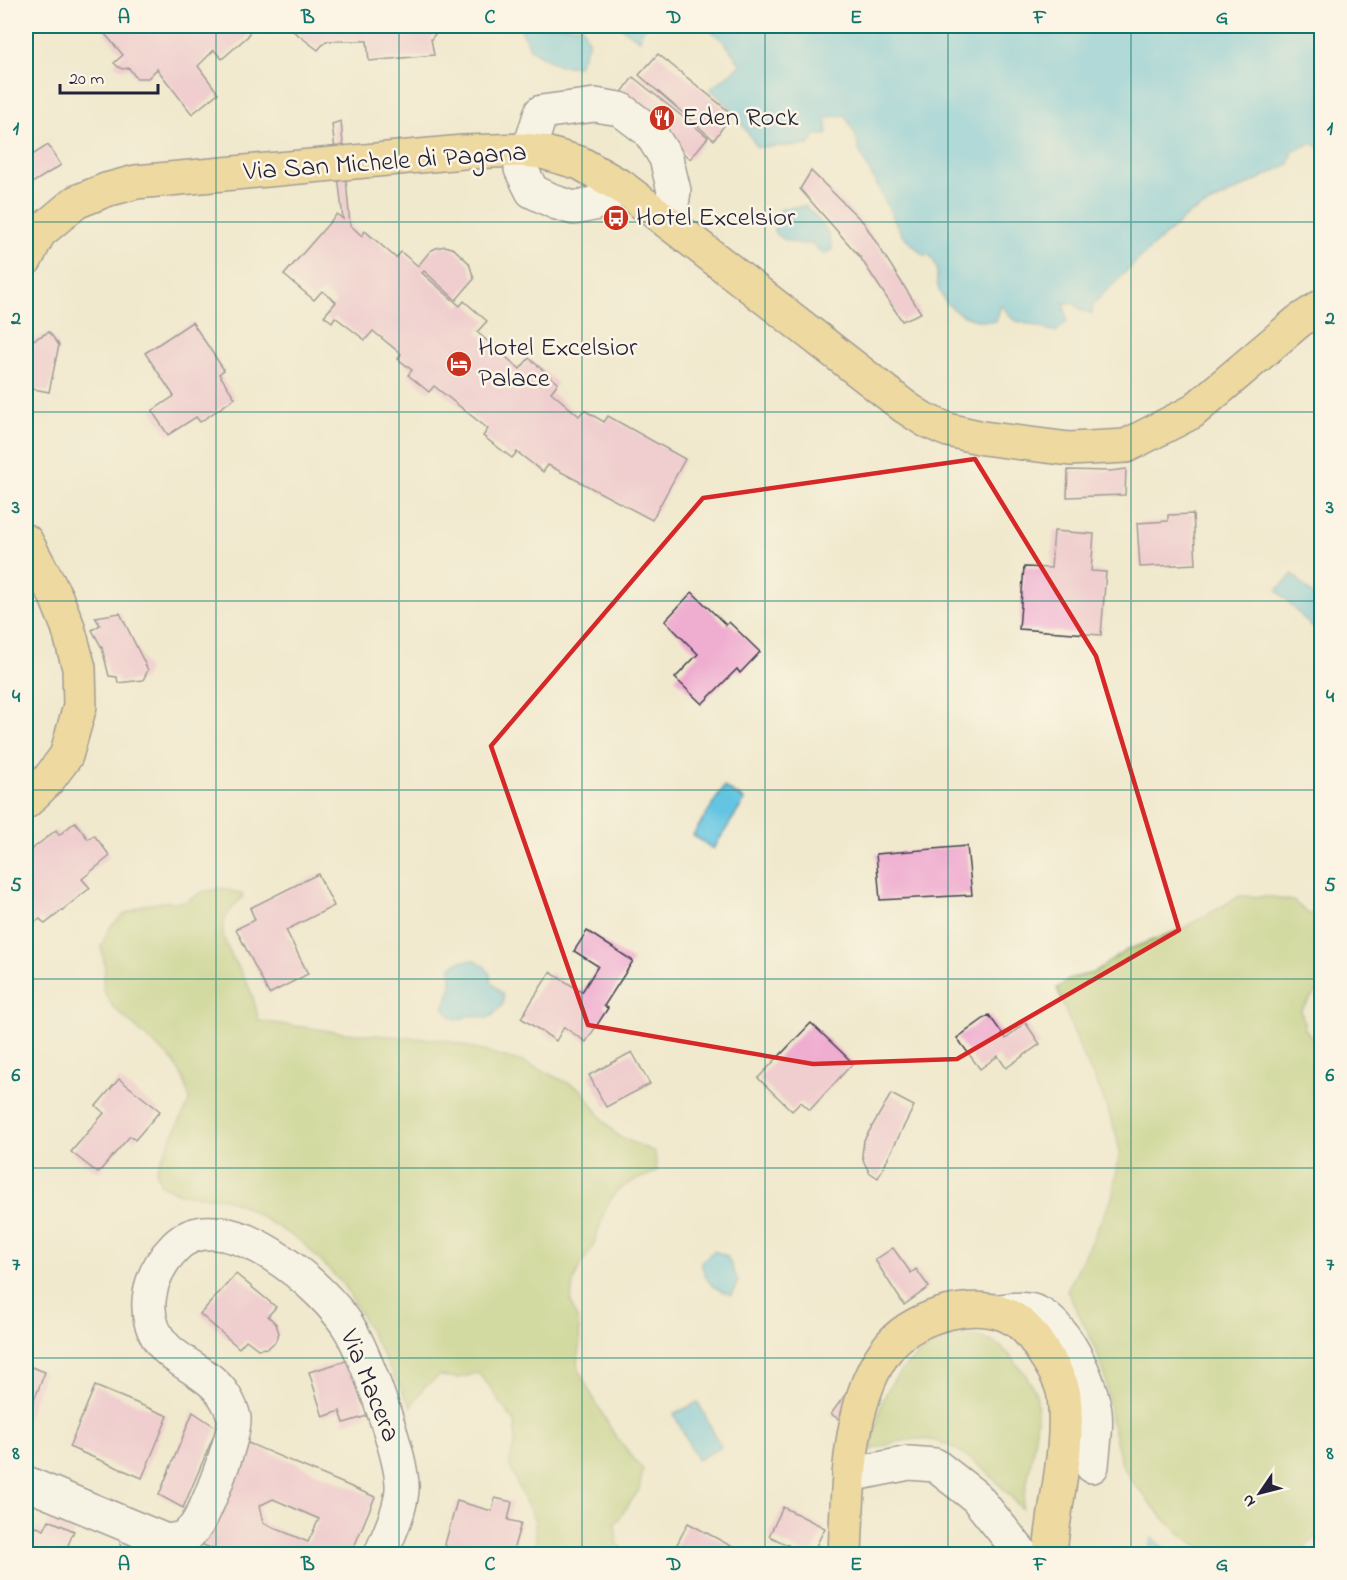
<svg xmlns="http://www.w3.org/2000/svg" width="1347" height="1580" font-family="'Indie Flower',sans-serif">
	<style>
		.green { fill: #afc76c; stroke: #687454; stroke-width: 1.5 }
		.water { fill: #63c5e2; stroke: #42748e; stroke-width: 1.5 }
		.building { fill: #efadd0; fill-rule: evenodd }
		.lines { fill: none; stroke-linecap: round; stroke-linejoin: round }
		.minor-casing { stroke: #414051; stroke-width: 36 }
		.major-casing { stroke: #414051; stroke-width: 36 }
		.minor { stroke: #fff; stroke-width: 33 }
		.major { stroke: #eac669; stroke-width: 33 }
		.marked { fill: none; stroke: #d62828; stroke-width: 4.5; stroke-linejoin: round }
		.grid { fill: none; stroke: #0f766e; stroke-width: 1.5; stroke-opacity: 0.55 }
		.labels { text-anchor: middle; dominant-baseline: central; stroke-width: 5; stroke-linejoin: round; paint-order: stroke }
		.poi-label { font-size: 27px; fill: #22223b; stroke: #fcf5e5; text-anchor: start }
		.street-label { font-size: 27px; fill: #22223b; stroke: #fcf5e5 }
		.neatline { fill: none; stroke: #0f766e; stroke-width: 2 }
		.grid-label { font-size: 20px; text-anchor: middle; font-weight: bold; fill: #0f766e }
	</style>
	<rect width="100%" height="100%" fill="#fcf5e5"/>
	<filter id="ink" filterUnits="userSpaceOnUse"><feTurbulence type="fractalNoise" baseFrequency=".0167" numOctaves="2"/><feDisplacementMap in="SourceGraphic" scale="12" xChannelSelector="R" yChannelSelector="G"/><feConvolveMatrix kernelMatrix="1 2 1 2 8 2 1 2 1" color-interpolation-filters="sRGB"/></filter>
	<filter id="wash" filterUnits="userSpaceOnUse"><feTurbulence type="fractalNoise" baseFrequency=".008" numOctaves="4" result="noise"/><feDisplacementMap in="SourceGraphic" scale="24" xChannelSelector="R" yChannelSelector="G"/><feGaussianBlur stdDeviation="1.35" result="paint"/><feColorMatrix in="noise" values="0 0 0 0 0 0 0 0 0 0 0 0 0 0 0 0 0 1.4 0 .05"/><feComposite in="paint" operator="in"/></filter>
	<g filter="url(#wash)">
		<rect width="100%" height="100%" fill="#f0e9ce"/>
		<g class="green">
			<path d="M222,888l20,6 1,3c-8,8 -20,19 -20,31 -1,20 18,39 25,57 6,12 8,24 11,36l86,12 100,7 81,23 55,26 23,32 14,15 37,16 2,20 -22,8 -18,10 -11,17 -13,40 -12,17 -8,19 -2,19 7,20 2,20 -3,22 8,19 29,51 29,36 -4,20 -24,34 2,19 9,11h-94l4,-13 -1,-20 -18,-37 -8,-21 6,-20v-21l-13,-16 -10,-17 -14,-16 -19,5 -20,-2 -16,12 -12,19 -66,-121 -43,-44 -60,-37 -20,-7 -42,-4 -19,-9 -5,-15 34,-70 -6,-20 -10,-18 -61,-55 -10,-18 2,-22 -4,-21 9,-19 15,-13 19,-9 21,-3h20l17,-10z"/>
			<path d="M1240,896l32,1 21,4 16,13 12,-2v78l-7,4 -13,16 4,19 17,21v481l-25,23h-87l-24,-16 -22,-19 -34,-40 -9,-18 -10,-42 -6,-44 -13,-35 -25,-49 45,-93 8,-45 -4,-20 -15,-41 -19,-38 -25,-66 15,-10 21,-5 34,-23 55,-21z"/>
			<path d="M958,1334c28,3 42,7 59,30 8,10 15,19 19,31 6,23 -10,89 -14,114 -22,-25 -56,-63 -91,-69 -21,-4 -41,4 -60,10 4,-16 6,-35 12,-50 14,-34 43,-54 75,-66z"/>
		</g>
		<g class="water">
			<path d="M521,26h61l7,17 -11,23h-19l-28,-16 -11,-22z"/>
			<path d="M621,26h26l-5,3 -2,11 -17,-11z"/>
			<path d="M706,26h615v122l-10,-5 -18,8 -4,13 -100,50 -50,45 -46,45 -1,10 -12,-5 -7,-6h-9l3,19 -11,10 -42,-12 -13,-15 -5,16c-26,2 -55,-11 -59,-40 -1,-15 2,-12 -7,-26h-7l-22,-22 -42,-83 -3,-14 -11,-21 -18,2v18h-12l-6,10 -52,2 -25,-38 -22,-20 31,-24 -15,-21z"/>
			<path d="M805,206c13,13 27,24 27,44l-9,4 -10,-10c-16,0 -27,-1 -39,-12l5,-21 5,-3z"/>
			<path d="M1293,574l28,30v14l-9,9 -35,-37z"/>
			<path d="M724,787l21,13 -32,49 -20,-14z"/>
			<path d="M476,960l9,7 5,7 1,8 12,13v9l-10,11 -6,3 -17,-3 -13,5 -6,-3 -8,-10 8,-17v-24l10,-5z"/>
			<path d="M714,1251l13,5 11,25 -6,14c-21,-7 -26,-12 -31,-34z"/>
			<path d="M698,1402l23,45 -24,13 -23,-46z"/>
			<path d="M1152,1538l19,16h-25z"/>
		</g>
		<g id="blocks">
			<g class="building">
				<path d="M102,26h149l-3,10 -26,23 -8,-9 -16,16 20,27 -26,21 -35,-45 -9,9h-12l-7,-10 -7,1 -5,-3 -3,-3 9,-8 -18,-21z"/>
				<path d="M291,26h192l-3,2h-40l-9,11 3,16 -65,6 -2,-20h-41l-8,9 -29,-22z"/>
				<path d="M658,54l74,60 -18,26 -75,-65z"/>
				<path d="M633,77l75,60 -18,22 -72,-61z"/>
				<path d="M341,121l9,104 12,11 3,-5 31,27 5,-6 17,14 12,-15 6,-3 9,-2 9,3 15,14 5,16 -18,21 -32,-29 -2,2 38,33 4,-5 23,20 -10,11 43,37 9,-11 29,25 -7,9 28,24 5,-6 20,12 4,-6 77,43 -33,61 -104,-55 -5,7 -26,-20 -5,6 -29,-22 5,-7 -54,-43 -5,6 -21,-17 4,-5 -14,-11 3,-5 -28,-23 -8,9 -30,-23 -3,5 -8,-6 12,-14 -14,-11 -8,9 -30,-25 53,-61 6,5 -11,-95z"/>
				<path d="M48,145l13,20 -35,22v-28z"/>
				<path d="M811,171l53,52 57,90 -19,8 -42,-64 -60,-68z"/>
				<path d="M192,322l32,48 -5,4 16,24 -35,24 -4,-5 -28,18 -16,-24 22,-15 -29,-43z"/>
				<path d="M49,332l10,13 -10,47 -15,-3 -6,4 -2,-1v-44l4,1 1,-8z"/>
				<path d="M1126,469l-1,26 -58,2 1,-27 42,1z"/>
				<path d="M1193,514l3,50 -56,3 -3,-44 31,-2v-6z"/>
				<path d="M1054,531l40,3 -3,37 15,1 -5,63 -82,-6 5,-62 27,1z"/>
				<path d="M692,592l34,33 3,-3 31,30 -20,21 -3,-4 -35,35 -27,-26 23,-24 -33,-33z"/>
				<path d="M120,613l28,57 -5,10 -25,3 -1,-6 -8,-1 -7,-28 -10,-18 8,-5 -5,-8z"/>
				<path d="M75,822l13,17 6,-4 16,21 -28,23 8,9 -45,36 -5,-5 -6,4 -8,-11v-44l2,-2 -2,-2v-10l30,-24 3,5z"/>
				<path d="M967,846l5,49 -92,5 -4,-46z"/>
				<path d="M318,874l16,32 -48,24 22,44 -39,20 -33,-65 19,-9 -5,-12z"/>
				<path d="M587,931l46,30 -29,45 4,2 -22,34 -22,-15 -8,14 -35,-23 29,-46 32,20 16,-26 -24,-15z"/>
				<path d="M989,1015l17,24 19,-17 15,22 -34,24 -8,-12 -18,13 -23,-31z"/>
				<path d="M811,1023l42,40 -43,47 -9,-8 -9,9 -34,-33z"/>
				<path d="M632,1052l18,32 -44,23 -17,-32z"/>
				<path d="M119,1079l41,32 -25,29 -5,-4 -32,37 -27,-21 33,-39 -8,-7z"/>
				<path d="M891,1094l23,12 -36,72 -9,-6 -5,-10 -2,-7 2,-15z"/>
				<path d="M893,1248l18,25 5,-4 13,18 -25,18 -29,-45z"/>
				<path d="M236,1274l40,33 -8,9 8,8 3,9 -4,9 -7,6 -10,1 -12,-9 -7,8 -39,-34z"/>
				<path d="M349,1360l18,56 -23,7 -4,-12 -17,6 -14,-45z"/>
				<path d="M26,1365l19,7 -19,49z"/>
				<path d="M95,1386l73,30 -26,62 -73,-31z"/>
				<path d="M847,1392l11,8 -15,22 -12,-8z"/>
				<path d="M193,1412l24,16 -34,80 -24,-13z"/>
				<path d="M241,1440l134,57 -24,57h-125l-28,-11zM273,1499l46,20 -11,23 -45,-19 -4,-17z"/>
				<path d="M495,1498l17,4 -4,18 13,3 -9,31h-63l-4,-10 12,-43 35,10z"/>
				<path d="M783,1507l42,21 -13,26h-6l-37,-18z"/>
				<path d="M49,1520l25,11 -8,19 11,4h-51v-24l1,-1 1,3 9,-5 7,3z"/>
				<path d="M688,1523l45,24 -4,7h-57z"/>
				<path d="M120,1540l25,11 1,3h-25z"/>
			</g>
		</g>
	</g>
	<g filter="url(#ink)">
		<use href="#blocks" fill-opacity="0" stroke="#414051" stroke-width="1.5"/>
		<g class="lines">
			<g class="minor-casing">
				<g id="minor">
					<path d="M622,187l-29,17 -19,4 -17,-5 -25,-12 -11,-22 2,-19 9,-9 9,-29 54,-7 25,4 29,22 17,27 8,33 -5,32"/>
					<path d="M997,1311c14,-1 29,-4 41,2 28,14 50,64 56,93 4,17 -1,43 -2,60"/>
					<path d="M849,1475l60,-12 26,2 41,32 46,57"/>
					<path d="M26,1483l140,58 19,-3c4,-5 9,-9 12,-14 10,-15 39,-89 37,-106 -1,-6 -6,-16 -9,-21 -14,-23 -41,-31 -59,-49 -29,-30 -18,-74 9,-101 48,-49 152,41 176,84 16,29 53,129 51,159 -2,22 -13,44 -21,64"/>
				</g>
			</g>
			<g class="major-casing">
				<g id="major">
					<path d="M26,259l13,-26 37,-31 30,-12 30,-8 327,-30 60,-2 19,2 38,11 42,24 47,36 236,184 20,13 23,10 35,8 87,11 56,-3 66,-34 107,-91 23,-15"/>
					<path d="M26,541l30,56 12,30 11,41 1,38 -14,50 -18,24 -22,22"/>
					<path d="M845,1554c3,-64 2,-159 46,-210 25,-29 87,-46 121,-26 15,8 24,23 33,37 8,12 17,27 19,41 6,54 -10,106 -14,158"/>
				</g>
			</g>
			<use href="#minor" class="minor"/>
			<use href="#major" class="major"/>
		</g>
	</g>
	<path d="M0 0H1347V1580H0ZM975,459l121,197 83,274 -222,129 -144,5 -225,-39 -97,-279 212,-248z" fill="#f0e9ce" fill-opacity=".55" fill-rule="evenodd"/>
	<path class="marked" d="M975,459l121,197 83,274 -222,129 -144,5 -225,-39 -97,-279 212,-248z"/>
	<path class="grid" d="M216,26v1528M399,26v1528M582,26v1528M765,26v1528M948,26v1528M1131,26v1528M26,222h1296M26,412h1296M26,601h1296M26,790h1296M26,979h1296M26,1168h1296M26,1358h1296"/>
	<defs>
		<g id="restaurant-disc" transform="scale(1.35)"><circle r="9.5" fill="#c8321e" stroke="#fcf5e5"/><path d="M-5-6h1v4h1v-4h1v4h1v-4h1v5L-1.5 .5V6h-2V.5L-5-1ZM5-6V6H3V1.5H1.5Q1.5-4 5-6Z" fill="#fff"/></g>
		<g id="bus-disc" transform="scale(1.35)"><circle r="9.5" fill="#c8321e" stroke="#fcf5e5"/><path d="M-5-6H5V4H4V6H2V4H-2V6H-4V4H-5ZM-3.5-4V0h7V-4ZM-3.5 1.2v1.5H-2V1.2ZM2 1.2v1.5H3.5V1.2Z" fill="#fff"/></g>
		<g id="hotel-disc" transform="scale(1.35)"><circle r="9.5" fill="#c8321e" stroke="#fcf5e5"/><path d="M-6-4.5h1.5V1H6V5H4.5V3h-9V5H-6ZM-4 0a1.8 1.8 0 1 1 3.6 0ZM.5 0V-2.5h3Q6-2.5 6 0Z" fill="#fff"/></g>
	</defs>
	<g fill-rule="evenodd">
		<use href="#restaurant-disc" x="662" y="118"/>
		<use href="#bus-disc" x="616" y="218"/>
		<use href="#hotel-disc" x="459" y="364"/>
	</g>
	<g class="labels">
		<g class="poi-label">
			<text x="682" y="118">Eden Rock</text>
			<text x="636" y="218">Hotel Excelsior</text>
			<text x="478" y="348">Hotel Excelsior<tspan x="478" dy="31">Palace</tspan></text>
		</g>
		<g class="street-label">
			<text transform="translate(385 163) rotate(-4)">Via San Michele di Pagana</text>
			<text transform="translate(369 1386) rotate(68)">Via Macera</text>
		</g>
	</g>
	<rect width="1347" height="1580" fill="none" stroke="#fcf5e5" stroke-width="66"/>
	<g transform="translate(1260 1493) rotate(235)" stroke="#fcf5e5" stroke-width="4.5" paint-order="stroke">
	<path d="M0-4.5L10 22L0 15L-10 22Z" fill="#22223b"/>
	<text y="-9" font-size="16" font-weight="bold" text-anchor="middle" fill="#22223b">N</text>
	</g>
	<path d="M60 84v9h98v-9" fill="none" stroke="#22223b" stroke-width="3"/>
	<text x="69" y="84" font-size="18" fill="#22223b" stroke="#fcf5e5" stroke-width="4.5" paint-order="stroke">20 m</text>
	<rect x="33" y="33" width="1281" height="1514" class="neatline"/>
	<g class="grid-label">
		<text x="124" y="23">A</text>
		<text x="308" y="23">B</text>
		<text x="490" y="23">C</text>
		<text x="674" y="23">D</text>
		<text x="856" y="23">E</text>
		<text x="1040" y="23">F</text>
		<text x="1222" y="23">G</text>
		<text x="16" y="134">1</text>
		<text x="1330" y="134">1</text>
		<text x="16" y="324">2</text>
		<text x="1330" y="324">2</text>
		<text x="16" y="513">3</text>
		<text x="1330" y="513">3</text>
		<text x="16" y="702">4</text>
		<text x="1330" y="702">4</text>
		<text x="16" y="891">5</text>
		<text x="1330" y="891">5</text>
		<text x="16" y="1081">6</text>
		<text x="1330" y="1081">6</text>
		<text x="16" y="1270">7</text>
		<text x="1330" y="1270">7</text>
		<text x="16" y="1459">8</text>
		<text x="1330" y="1459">8</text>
		<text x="124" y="1570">A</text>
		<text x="308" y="1570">B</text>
		<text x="490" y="1570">C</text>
		<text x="674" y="1570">D</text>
		<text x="856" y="1570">E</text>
		<text x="1040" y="1570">F</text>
		<text x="1222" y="1570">G</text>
	</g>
</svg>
